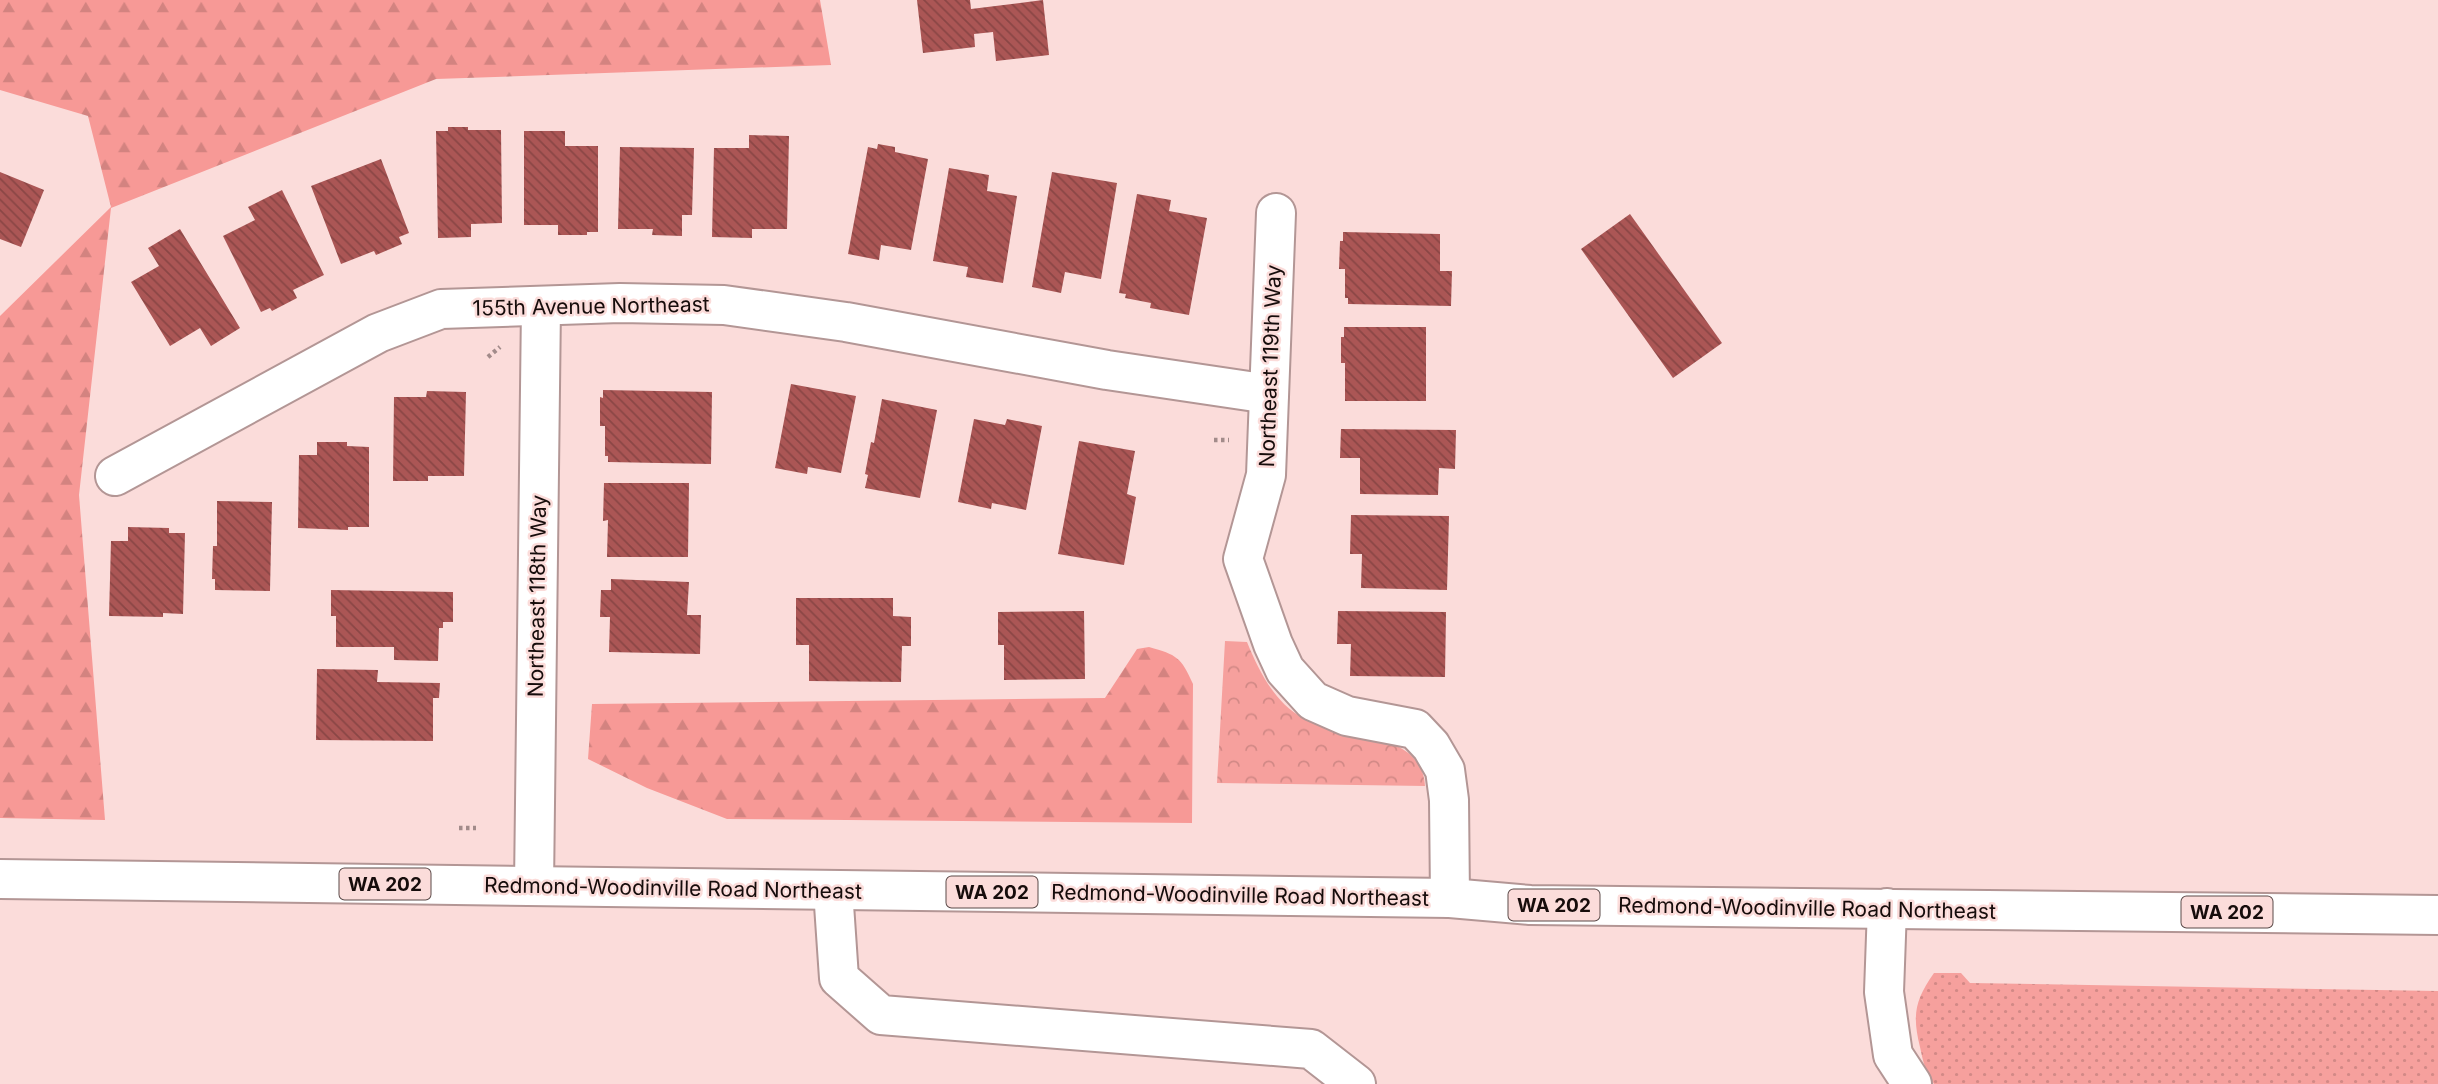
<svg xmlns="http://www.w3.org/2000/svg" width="2438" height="1084" font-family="Inter,sans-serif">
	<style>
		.grass { fill: url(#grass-dots) }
		.forest { fill: url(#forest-firs) }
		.park { fill: url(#park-crowns) }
		.building { fill: url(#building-back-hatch) }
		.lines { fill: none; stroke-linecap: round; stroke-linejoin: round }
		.minor-casing { stroke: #b39695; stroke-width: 42 }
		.major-casing { stroke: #b39695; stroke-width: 42 }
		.path { stroke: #a28b8a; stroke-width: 4.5; stroke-dasharray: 3.5 3.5; stroke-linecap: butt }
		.minor { stroke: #fff; stroke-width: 38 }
		.major { stroke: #fff; stroke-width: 38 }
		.labels { text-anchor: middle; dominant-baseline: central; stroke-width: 5; stroke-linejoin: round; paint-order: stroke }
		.shield { fill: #fbdcda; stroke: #5b4a49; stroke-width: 2 }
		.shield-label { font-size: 19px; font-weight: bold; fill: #160c0b }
		.street-label { font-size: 21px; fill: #160c0b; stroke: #fbdcda }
	</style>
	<defs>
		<pattern id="grass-dots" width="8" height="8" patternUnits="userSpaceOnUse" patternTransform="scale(1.75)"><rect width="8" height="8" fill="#f6a09d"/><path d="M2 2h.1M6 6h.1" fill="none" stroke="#d28986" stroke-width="1.8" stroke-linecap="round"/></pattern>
		<pattern id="forest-firs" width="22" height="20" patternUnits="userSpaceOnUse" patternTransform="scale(1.75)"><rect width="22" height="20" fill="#f79996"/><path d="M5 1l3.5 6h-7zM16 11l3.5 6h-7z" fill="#d38380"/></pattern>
		<pattern id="park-crowns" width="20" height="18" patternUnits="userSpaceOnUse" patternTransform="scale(1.75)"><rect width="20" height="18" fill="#f6a09d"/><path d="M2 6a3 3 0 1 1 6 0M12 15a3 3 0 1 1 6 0" fill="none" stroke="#d28986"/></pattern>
		<pattern id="building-back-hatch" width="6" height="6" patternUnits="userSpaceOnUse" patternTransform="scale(1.75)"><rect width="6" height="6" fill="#ab5655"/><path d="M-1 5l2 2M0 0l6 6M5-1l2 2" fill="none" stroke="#8a4645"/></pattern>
	</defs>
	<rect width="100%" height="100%" fill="#fbdcda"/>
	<path class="grass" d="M1934,973h27l9,10 468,8v93h-504c-9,-12 -11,-23 -14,-37 -8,-32 -5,-47 14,-74z"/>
	<g class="forest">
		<path d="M0,0h820l11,65 -395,14 -325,129 -32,287 26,325 -105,-2v-502l111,-109 -23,-91 -88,-26z"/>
		<path d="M1149,647c28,8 32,10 44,37l-1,139 -465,-4 -80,-31 -59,-29 4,-55 513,-6 32,-49z"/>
	</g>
	<path class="park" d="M1225,641l22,1c12,29 27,60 56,76 38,21 119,11 122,68l-208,-3z"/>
	<g class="building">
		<path d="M917,0h53l1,9 72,-9 6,55 -53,6 -3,-29 -19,2 1,13 -52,6z"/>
		<path d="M448,127h20v3h33l1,93 -31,1v13l-33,1 -2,-107h12z"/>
		<path d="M524,131h41v15h33v86h-11v3h-29v-10h-34z"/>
		<path d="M749,135l40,1 -2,93h-35v9l-40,-1 2,-89h35z"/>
		<path d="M878,144l17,3v5l33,7 -17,91 -30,-5 -2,15 -31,-6 20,-107 9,2z"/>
		<path d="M620,147l74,1 -2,67h-10v21l-30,-1 1,-6h-35z"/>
		<path d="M381,159l28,74 -10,4 3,7 -26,11 -2,-4 -33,13 -30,-78z"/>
		<path d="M949,168l40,7 -2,16 30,5 -14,87 -37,-6 2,-10 -35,-6z"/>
		<path d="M0,172l44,18 -23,57 -21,-8z"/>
		<path d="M1052,172l65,11 -16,96 -36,-7 -4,21 -29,-6z"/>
		<path d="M282,190l42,85 -31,15 4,8 -25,13 -2,-3 -9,4 -38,-76 32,-16 -7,-13z"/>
		<path d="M1137,194l34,6 -2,11 38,7 -18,97 -39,-7 1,-5 -26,-5 1,-4 -7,-1z"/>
		<path d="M1630,214l92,129 -49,35 -92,-129z"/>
		<path d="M180,229l60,99 -29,18 -11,-18 -30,18 -39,-64 28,-16 -11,-18z"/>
		<path d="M1343,232l97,2v37h12l-1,35 -103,-2v-6h-3v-29h-6l1,-28h3z"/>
		<path d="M1344,327h82v74h-81v-38h-4v-26h3z"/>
		<path d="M791,384l65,12 -15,77 -33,-6 -1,7 -32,-6z"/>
		<path d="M603,390l109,2 -1,72 -103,-2v-6h-3v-30h-5v-29l3,1z"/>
		<path d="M427,391l39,1 -2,84h-36v5h-35l1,-84h32z"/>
		<path d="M882,399l55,11 -17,88 -55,-10 3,-13 -3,-1 6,-32 3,1z"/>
		<path d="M974,419l31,6 2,-6 35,7 -16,84 -34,-7 -1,6 -33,-7z"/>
		<path d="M1341,429l115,1 -1,39 -16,-1 -1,27 -78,-1v-36h-20z"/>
		<path d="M1079,441l56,10 -8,43 9,3 -12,68 -66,-11z"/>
		<path d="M317,442h30v4l22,1v80h-21v3l-50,-2 1,-73h18z"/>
		<path d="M604,483h85l-1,74h-81l1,-37 -5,1z"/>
		<path d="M217,501l55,1 -2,89 -55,-1v-11h-3l1,-33h4z"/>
		<path d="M1351,515l98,1 -2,74 -86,-2 1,-34h-12z"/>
		<path d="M128,527l41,1v5h16l-2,81 -20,-1v4l-54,-1 2,-75h17z"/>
		<path d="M611,579l78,3 -2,33h14l-1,39 -91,-2 1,-35h-10l1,-27h10z"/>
		<path d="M331,590l122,2v30h-10v6h-4l-1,33 -44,-1v-13h-58v-31h-5z"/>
		<path d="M796,598h97v18l18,1v29h-9l-1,36 -92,-1v-36h-13z"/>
		<path d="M1084,611l1,68 -81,1v-35h-6v-33z"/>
		<path d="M1338,611l108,1 -1,65 -95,-1 1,-32h-14z"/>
		<path d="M317,669l61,1 -1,12 63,1 -1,15h-6v43l-117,-1z"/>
	</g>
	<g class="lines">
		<g class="minor-casing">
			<g id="minor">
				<path d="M1276,213l-10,262 -23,84 30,85 12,26 28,31 34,15 68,13 16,17 14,24 4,30 1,98"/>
				<path d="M115,476l263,-143 63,-24 179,-6 104,2 122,17 261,48 162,24"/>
				<path d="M534,886l7,-580"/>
				<path d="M833,890l6,88 42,37 430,34 45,35"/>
				<path d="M1887,908l-3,84 9,63 19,29"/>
			</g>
		</g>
		<g class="major-casing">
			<path id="major" d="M0,879l1450,19 80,7 908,10"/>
		</g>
		<g class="path">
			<path d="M488,357l12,-10"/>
			<path d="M1214,440h15"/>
			<path d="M459,828h17"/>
		</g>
		<use href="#minor" class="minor"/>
		<use href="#major" class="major"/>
	</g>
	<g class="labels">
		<g class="shield">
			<rect x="339.5" y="868.5" width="91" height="31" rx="5"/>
			<rect x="946.5" y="876.5" width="91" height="31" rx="5"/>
			<rect x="1508.5" y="889.5" width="91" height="31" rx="5"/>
			<rect x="2181.5" y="896.5" width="91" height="31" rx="5"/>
		</g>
		<g class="shield-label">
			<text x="385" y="884">WA 202</text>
			<text x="992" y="892">WA 202</text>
			<text x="1554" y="905">WA 202</text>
			<text x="2227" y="912">WA 202</text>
		</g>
		<g class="street-label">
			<text transform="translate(591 306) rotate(-1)">155th Avenue Northeast</text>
			<text transform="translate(1270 366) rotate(-88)">Northeast 119th Way</text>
			<text transform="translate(537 596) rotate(-89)">Northeast 118th Way</text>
			<text transform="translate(673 888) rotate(1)">Redmond-Woodinville Road Northeast</text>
			<text transform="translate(1240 895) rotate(1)">Redmond-Woodinville Road Northeast</text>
			<text transform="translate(1807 908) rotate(1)">Redmond-Woodinville Road Northeast</text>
		</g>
	</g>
</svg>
